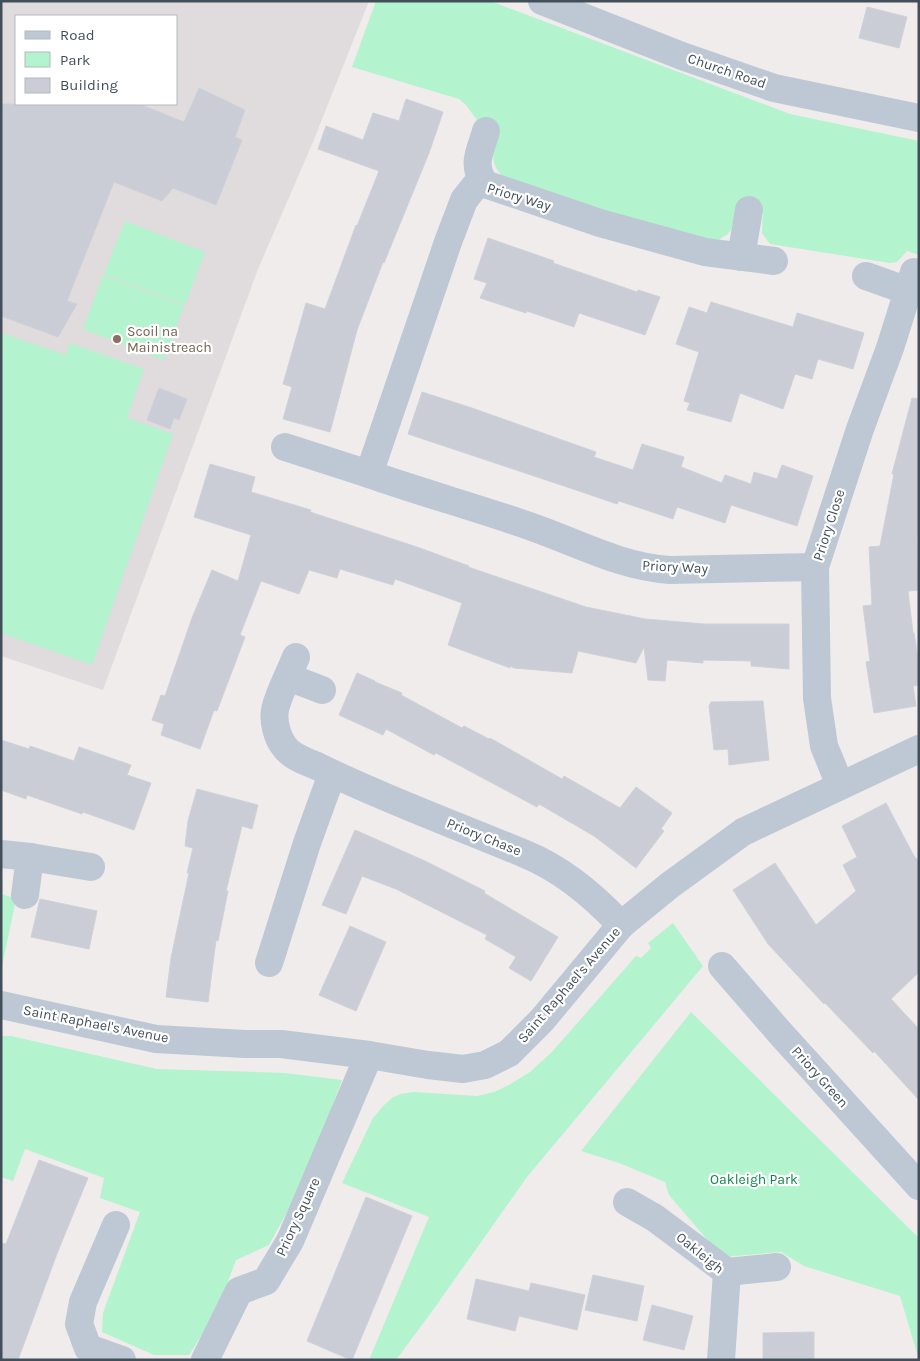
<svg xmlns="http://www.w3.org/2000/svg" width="920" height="1361" font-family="Karla,sans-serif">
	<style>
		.education { fill: #e0dcdd; fill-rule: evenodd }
		.green { fill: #b3f3ce }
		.building { fill: #cacdd5; stroke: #cfd1d9 }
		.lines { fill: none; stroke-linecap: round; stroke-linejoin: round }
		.minor { stroke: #bdc8d4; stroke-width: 28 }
		.education-dot { fill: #8d6e63; stroke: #fff; stroke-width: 2 }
		.labels { text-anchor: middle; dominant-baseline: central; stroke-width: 4.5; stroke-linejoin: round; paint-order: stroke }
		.street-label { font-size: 14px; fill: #424f5b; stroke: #fff }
		.education-label { font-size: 14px; fill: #785e54; stroke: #fff; text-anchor: start }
		.park-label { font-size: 14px; fill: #0c844b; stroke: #fff }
	</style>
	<rect width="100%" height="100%" fill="#efeceb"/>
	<path class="education" d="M1,1h368l-56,141 -55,127 -155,421 -102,-34zM16,16h160v88h-160z"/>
	<g class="green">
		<path d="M376,1h114l300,113 129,27v114l-12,-4 -10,11 -7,1 -120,-19 -8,-11 1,-25 -25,-4 -7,26 -3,4 -8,5 -9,1 -41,-6 -167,-58c-15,-12 -9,-30 -6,-46l-20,-10 -11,-15 -7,-6 -107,-32z"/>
		<path d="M125,221l80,31 -20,53 -81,-31z"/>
		<path d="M103,275l81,31 -21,54 -80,-31z"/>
		<path d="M1,333l65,22 4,-12 74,26 -17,49 46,16 -81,231 -91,-32z"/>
		<path d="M1,877l2,6 -1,11 14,5 -15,72z"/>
		<path d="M673,923l30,43 -176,211 -94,133 -37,50h-27l60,-143 -87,-34 31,-65 9,-11 10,-9 8,-4 14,-2 63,4 17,-4 15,-7 21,-13 22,-20 84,-96 5,2 10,-10 -3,-5z"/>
		<path d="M691,1012l228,226v122l-19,-64 -96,-30 -23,-14 -59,5 -53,-62 -4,-13 -46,-19 -38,-12z"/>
		<path d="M1,1036h10l146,33 128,4 57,7 -38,101 -35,64 -33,15 -19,51 -28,44h-35l-52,-23 1,-19 37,-101 -40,-14 4,-20 -79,-29 -12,32 -12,-4z"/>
	</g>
	<g class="building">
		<path d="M867,7l40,10 -8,31 -40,-10z"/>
		<path d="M199,88l46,22 -10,27 7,3 -26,65 -43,-17 -11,13 -48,-19 -47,119 10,3 -19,33 -57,-21v-212h138l45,18z"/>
		<path d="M406,99l37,13 -14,41 -45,110 -1,-1 -26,68 -27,102 -47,-13 9,-32 -9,-3 23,-81 19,6 31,-84 1,1 22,-55 -61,-22 8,-23 37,14 10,-27 26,8z"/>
		<path d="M488,238l66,23 -1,2 84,29 1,-2 22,7 -15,38 -66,-22 -5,14 -47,-16 -1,2 -46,-15 7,-15 -13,-4z"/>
		<path d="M711,302l82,25 4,-14 67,20 -11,36 -35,-10 -6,20 -17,-5 -12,35 -43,-16 -9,29 -44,-12 3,-7 -6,-2 15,-49 -23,-8 13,-37 18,6z"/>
		<path d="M159,388l28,11 -8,21 -5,-2 -4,11 -23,-9z"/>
		<path d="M422,392l50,16 124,44 -2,5 39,13 9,-26 42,13 -3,10 41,16 3,-8 26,9 3,-12 23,7 5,-14 31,11 -16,50 -66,-21 -6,18 -48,-16 -4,12 -54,-18 -2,3 -38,-13 -171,-57z"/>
		<path d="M912,398l7,1v138l-2,-1 2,54 -11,1 5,42h1l5,31v21l-6,1 3,20 -42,7 -8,-51 4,-1 -7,-55 9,-1 -3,-58 11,-1 14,-72h-2z"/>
		<path d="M210,464l45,13 -4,15 60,18 -1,2 107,35 52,19 -1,1 118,40 59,12 59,5h85v45l-38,-3v-5l-48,-1v3l-36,-3 -2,21 -17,-1 -4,-33 -8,16 -58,-12 -6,22 -58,-5 -4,-2v2l-62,-23 14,-42 -67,-24 -2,6 -53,-16 -3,9 -28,-8 -10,24 -38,-13 -21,54 5,2 -28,74 -3,-1 -14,39 -39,-14 3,-11 -12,-4 9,-25 4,1 27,-78 20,-48 26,11 13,-46 -57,-18z"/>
		<path d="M357,673l18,8v1l27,11 -1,2 61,33 2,-2 25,13 1,-1 72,41 2,-3 56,32 16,-21 36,26 -11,16 3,2 -28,37 -42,-32 -55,-32 -2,3 -101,-54 -2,2 -48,-26 -3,6 -44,-20z"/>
		<path d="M763,701l6,59 -40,5 -1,-16 -14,1 -5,-44 2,-4z"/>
		<path d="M1,740l28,9 1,-3 44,15 5,-14 52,18 -4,10 24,8 -17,47 -51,-18 -1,2 -55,-19 -1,4 -25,-9z"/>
		<path d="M197,789l61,16 -6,24 -10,-3 -16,65h2l-10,50 -2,-1 -8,62 -42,-5 5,-39 18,-85h-2l6,-25 -8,-2 3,-25z"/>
		<path d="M886,803l28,53 5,5v111l-28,27 28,30v71l-45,-49 -1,2 -48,-50 -1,1 -56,-60 -35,-54 42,-27 41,62 40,-34 -13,-26 14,-8 -15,-31z"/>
		<path d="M355,830l70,31 60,30 -1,2 74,44 -27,44 -22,-13 7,-11 -31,-18 2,-4 -91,-46 -34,-13 -16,38 -24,-9z"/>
		<path d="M40,899l57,12 -8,38 -58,-12z"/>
		<path d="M350,926l36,16 -30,69 -37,-16z"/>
		<path d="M39,1160l49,18 -30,73 -40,109h-17v-117l5,1z"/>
		<path d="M366,1197l46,19 -60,144h-1l-44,-19z"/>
		<path d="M593,1275l51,11 -7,35 -52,-11z"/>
		<path d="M476,1279l53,12 2,-8 54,12 -8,35 -58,-14 -4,15 -48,-12z"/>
		<path d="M652,1305l41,11 -9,34 -41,-10z"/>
		<path d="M814,1332v28h-51v-27z"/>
	</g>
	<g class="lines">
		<g class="minor">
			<path d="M542,1l140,55 92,32 145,30"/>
			<path d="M485,184c-14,-19 -5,-32 1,-53"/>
			<path d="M741,257l8,-47"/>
			<path d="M774,261l-69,-9 -105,-29 -115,-39 -10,2 -11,14 -16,42 -79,232c54,19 109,34 163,53 46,16 89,40 138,43l145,-3"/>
			<path d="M866,276l42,15"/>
			<path d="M285,447l84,27"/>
			<path d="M296,657c-5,13 -19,40 -21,53 -2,11 2,27 9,36 7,11 24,16 35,21 67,33 137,58 206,87 37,15 69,42 96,71"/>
			<path d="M288,677l34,13"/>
			<path d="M840,785l-16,-39 -7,-48 -2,-131 45,-138 30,-81 24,-76"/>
			<path d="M1,854l29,3 61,10"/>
			<path d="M25,895l5,-38"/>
			<path d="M269,963l38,-120 25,-69"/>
			<path d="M722,966l59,68 138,152"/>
			<path d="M1,1005l155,34 89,5h36l88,11 59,10 35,4 22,-4 24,-12 33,-33 79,-95 49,-40 73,-53 176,-83"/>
			<path d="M627,1202l28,16 72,54"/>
			<path d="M116,1225l-33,77 -4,22 9,24 34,12"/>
			<path d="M727,1272l50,-5"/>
			<path d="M205,1360l34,-69 27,-10 24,-40 79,-186"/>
			<path d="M721,1360l6,-88"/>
		</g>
	</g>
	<circle class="education-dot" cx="117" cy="339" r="5"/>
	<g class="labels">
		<g class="street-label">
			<text transform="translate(727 71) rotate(19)">Church Road</text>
			<text transform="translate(519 197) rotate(17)">Priory Way</text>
			<text transform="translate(829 525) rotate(-72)">Priory Close</text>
			<text transform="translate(675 567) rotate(3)">Priory Way</text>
			<text transform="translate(484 837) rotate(22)">Priory Chase</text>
			<text transform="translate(569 985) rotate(-49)">Saint Raphael's Avenue</text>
			<text transform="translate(96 1024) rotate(11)">Saint Raphael's Avenue</text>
			<text transform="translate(820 1077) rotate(48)">Priory Green</text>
			<text transform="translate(298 1217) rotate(-65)">Priory Square</text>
			<text transform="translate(700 1253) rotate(39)">Oakleigh</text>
		</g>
		<g class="education-label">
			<text x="127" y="331">Scoil na<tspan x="127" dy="16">Mainistreach</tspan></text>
		</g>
		<g class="park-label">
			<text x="754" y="1179">Oakleigh Park</text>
		</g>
	</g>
	<rect width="920" height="1361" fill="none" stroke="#424f5b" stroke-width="5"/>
	<rect x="15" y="15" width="162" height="90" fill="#ffffff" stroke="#b3b9bd"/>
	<rect x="25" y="31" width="25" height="8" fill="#bdc8d4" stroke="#b3b9bd"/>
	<text x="60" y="40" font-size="15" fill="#424f5b">Road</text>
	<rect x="25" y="52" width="25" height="15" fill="#b3f3ce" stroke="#b3b9bd"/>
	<text x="60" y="65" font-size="15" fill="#424f5b">Park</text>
	<rect x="25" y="78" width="25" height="15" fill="#cacdd5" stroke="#b3b9bd"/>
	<text x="60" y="90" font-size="15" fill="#424f5b">Building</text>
</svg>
